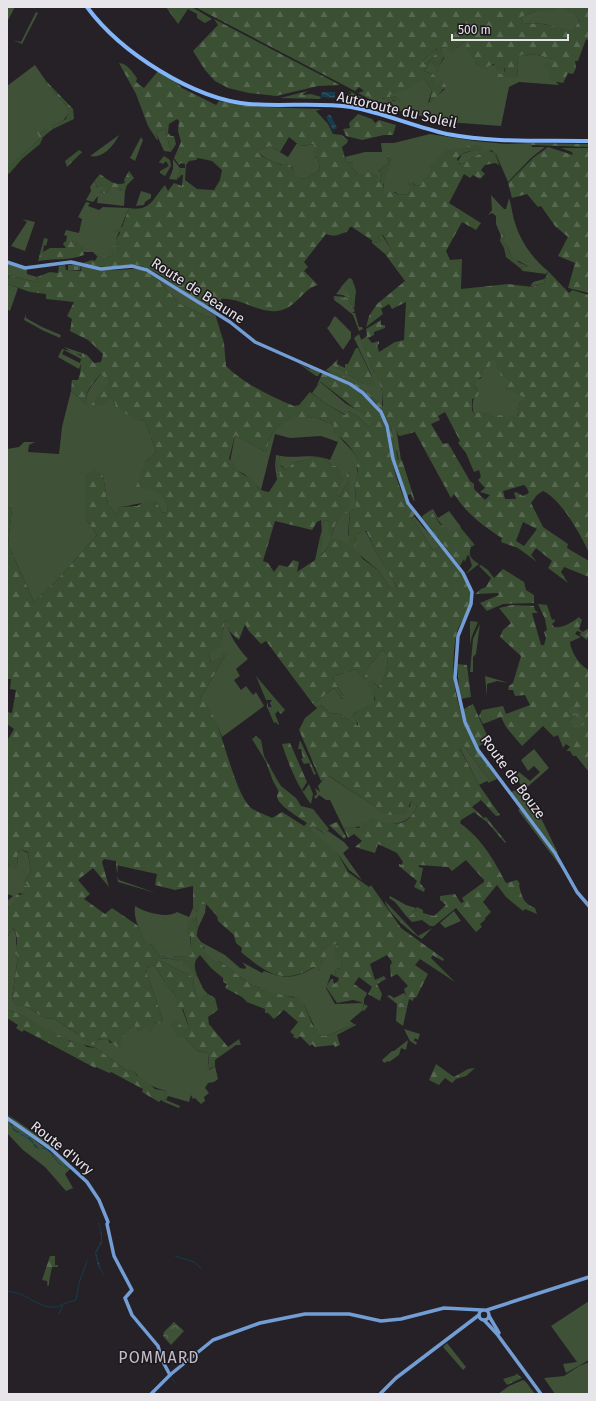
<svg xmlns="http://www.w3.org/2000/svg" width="596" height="1401" font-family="'Fira Sans',sans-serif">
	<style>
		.grass { fill: #3f5137; fill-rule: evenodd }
		.forest { fill: url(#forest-firs); fill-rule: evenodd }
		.wetland { fill: url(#wetland-marsh) }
		.cemetery { fill: url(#cemetery-stones) }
		.park { fill: url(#park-crowns) }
		.water { fill: url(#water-waves) }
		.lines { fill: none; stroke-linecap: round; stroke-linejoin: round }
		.stream { stroke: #163d4d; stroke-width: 1 }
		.major { stroke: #739dd5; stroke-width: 3.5 }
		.highway { stroke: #82b5f9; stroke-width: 4 }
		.labels { text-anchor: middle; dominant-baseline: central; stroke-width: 3; stroke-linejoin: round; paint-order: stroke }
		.street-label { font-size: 14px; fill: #e8e5ea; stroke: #1c181e }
		.quarter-label { font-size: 16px; letter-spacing: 1px; fill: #c3bdc6; stroke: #1c181e }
	</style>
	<defs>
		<pattern id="forest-firs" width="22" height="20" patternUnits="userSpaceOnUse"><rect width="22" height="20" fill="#3b4f33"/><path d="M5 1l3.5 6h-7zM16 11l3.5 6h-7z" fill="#576851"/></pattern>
		<pattern id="wetland-marsh" width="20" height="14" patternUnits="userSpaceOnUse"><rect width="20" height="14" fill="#3f5137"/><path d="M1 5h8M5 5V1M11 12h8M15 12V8" fill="none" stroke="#5b6a54"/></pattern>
		<pattern id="cemetery-stones" width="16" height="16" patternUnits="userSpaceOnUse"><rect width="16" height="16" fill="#3f5137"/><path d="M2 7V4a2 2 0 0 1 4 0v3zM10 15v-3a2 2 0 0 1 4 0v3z" fill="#5b6a54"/></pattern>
		<pattern id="park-crowns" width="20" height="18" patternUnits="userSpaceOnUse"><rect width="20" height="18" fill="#3f5137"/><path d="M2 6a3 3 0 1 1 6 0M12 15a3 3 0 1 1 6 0" fill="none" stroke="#5b6a54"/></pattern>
		<pattern id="water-waves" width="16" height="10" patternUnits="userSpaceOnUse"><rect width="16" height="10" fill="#163d4d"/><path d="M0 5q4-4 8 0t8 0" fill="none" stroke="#385967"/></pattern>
	</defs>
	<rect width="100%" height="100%" fill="#252127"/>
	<g class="grass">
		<path d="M7,7h8l-8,15z"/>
		<path d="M563,7l12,6 4,8 -6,11 -29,-8 -21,-1 -2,-6 15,-6z"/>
		<path d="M36,12l2,1 -16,31 -8,-4 7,2z"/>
		<path d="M468,39l9,27c11,0 17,-2 27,1l1,7 12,4 1,-12 -1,-8 6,-4 3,2 7,-2 20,5v5l-5,4 2,1v7l9,9 -40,-3 -10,5 -8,39 -54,-4 -61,-14 -28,-15 37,8 1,-5 -5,2 -1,-3 34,-16 8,11 -4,13 17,-14 -10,-5 -2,-10 -9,-3 7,-10 5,6 1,3 7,-12 -4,-5 2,-5 7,-2 7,2z"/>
		<path d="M437,48l-1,6 -11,10 -2,-3z"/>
		<path d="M35,65l11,16 -1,1c8,9 16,17 24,27 -2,11 -8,13 -18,17l2,3 -4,3v-3l-8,3 -1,7 -31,27 -2,-2v-78z"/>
		<path d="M165,129l6,23 -7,-1 -8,-18z"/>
		<path d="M430,134l45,7 31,3 25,-1 1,4h13l-14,11 -23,24 -12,-28 -5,-4 -2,1 6,2 6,15 -7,-14 -14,-1 -17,11 -6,-1 5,-9 13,-4 7,1 -7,-6 -53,36v4l-6,1 -3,-3 -5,11 -9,1 -4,-3 -12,2 1,-14 7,-19 -3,-7 -1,2 2,7 -11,8 4,1 -2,11 -22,-9 -5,-5v-6l-7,-1 -1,-5 20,-5h17l-1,-9h13z"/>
		<path d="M119,135c-5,10 -16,24 -29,21z"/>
		<path d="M141,137l2,3 -8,21 -5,-3z"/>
		<path d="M297,143l4,3 13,-2v13l4,1 2,12 -13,8 -7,1 -4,-3 -4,-9c-13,-2 -27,-8 -37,-16l15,-5 18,11z"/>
		<path d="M173,159l7,9 -3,12 -8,-1 4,-10z"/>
		<path d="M95,180l2,8 4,-3 4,2v5h-5l6,2 5,-7h6l3,4 1,-2 4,2 -1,15 -27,-3 1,-7 -5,6 -7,-2 5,-9 -1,-4z"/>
		<path d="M141,191l10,3v4l-6,4 -1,3 -8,1z"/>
		<path d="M491,195l13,14h2l3,-11c3,8 3,17 6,25 6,19 18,36 33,48l-2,3 -23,-3 -3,-3 8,-2 -17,-9 -3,-11 -3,-2 -2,-5 2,-2 -3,-3 -1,2 -5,-12v-8l-4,-3 -4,2 4,-5z"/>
		<path d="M86,202l4,1 -2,3 11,4 4,-3 26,1 -13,31 2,1 -1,11h-3l-3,5 -13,1 -5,-5h-10l-1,-7 -3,1 -3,-4h-10l1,-6 -3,-1 2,-5 13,3 3,-14 -4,-2z"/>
		<path d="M22,219l13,3 -10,29 -14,-5 16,-24z"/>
		<path d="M382,235l9,14 -6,5 -13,-11v-3l4,3 5,-2 -3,-4z"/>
		<path d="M7,263l20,6v5l10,3 -1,5 -27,-7 -2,5z"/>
		<path d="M546,277l-2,6 -14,4 3,-5 11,-3z"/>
		<path d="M160,278l56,38v1l-11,-1 -25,-12 -20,-22z"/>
		<path d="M7,284l11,4 -8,23 -3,-2z"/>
		<path d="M344,284l3,6v6l-11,-2z"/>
		<path d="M342,306l3,1 7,6h3l4,14h3l1,2 -4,2 -6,-16z"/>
		<path d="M26,314v4l16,9 19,8 -1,3 -18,-8 -18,-10z"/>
		<path d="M335,316l16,16v6l-8,12 -16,-22c4,-3 4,-8 8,-12z"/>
		<path d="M359,334l15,39 2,-1 6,19v16c-14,-17 -35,-29 -56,-37l6,-5 32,19h4l4,-8 -18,-38z"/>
		<path d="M64,347l18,6 -1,2 -5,-2 5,3 1,5 -3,8 -21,-12 4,-8 8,2zM64,350l17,9 -1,4 -18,-9z"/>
		<path d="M491,359h4l6,12 23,26v4l-4,1 -3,15 -10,3 -32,-4c-4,-8 -3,-19 3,-25l-4,-6 2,-4 5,-3 1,-7z"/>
		<path d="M101,374l9,7 -18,24 21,-8 1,7 25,17 2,-2 5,4 10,29 -11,10 12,30 7,5 4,12 -1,3 -4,1 -7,-11c-12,-1 -23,4 -36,5l-3,8 -9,-10 -5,-29 -8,-6 -10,6v42l12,17 -40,45 -23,22 -26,-58 4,-35 -5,-2v-58l12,-2 5,-5h11l-6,3 -1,7 31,2 3,-27 9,-36 16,14c-4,-12 7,-22 14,-31z"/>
		<path d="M320,382c9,7 17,14 25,21 9,6 24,11 27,22l-4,2 -8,-9 -11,-7 -3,4 -21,-12 -13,-10z"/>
		<path d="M294,416l23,2 17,7c2,16 23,23 24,39l-2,1c3,8 1,13 -1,20 -1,7 2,16 1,24l-6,1 -2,26 8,8 -1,-9 10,-4c6,8 8,18 13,25 7,11 14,21 19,33l-8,-2 -10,-16 -36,-30 -14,2 -2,6 -7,7 2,-19h-2l5,-17 3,1 4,15 3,-12 8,-12 5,1v-36l-2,8 -7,12 -2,-2 4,-21 -5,-8 -5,-1 -8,-7 -6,-1 -24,6 -7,7 -5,-5 -2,-9 -3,9 4,10 -3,5 -2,-14 1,-11c20,5 36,-3 54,5l8,-18 -17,-6 -31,2 -15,-4 -14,56 -17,-16 -9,-4 -1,-6 -4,-2 5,-27 31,17 4,-14 6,-10z"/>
		<path d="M391,427h5l5,33 -2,1 -2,-10 -3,-2z"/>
		<path d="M433,509l5,9 11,-7 12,16 -7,6c-11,-4 -16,-13 -23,-23z"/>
		<path d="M414,516l26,31 -7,3 -21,-32z"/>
		<path d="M225,620c5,16 12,27 23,39l-12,10 4,7 -6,4 7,10 5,-4 7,9 3,-3 8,14 -42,31 -5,-12 -17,-26 25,-43 -14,7 -2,-9 12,-14z"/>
		<path d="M480,624l-4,30 -3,3v15h-3l3,-33z"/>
		<path d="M382,650l6,4c0,11 -3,25 -9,34l-8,-9 4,24 -22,11 5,12 -18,-12 -10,-1 -9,-8 -4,3 -4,-4 21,-16 8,11 2,-2 -12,-20 24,-8 9,12v-10z"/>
		<path d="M485,676l24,7 -12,-2 -10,3v13z"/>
		<path d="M464,746l21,29h2l3,7 -1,1 -2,-2 -8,4 -19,-37z"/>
		<path d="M534,749l15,19 -25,22 -8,-13 3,-5 11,9 10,-9 -6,-6 -6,5 -7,-11z"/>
		<path d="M327,775l49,32h34l1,-6 6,5c-10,23 -27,17 -48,18 -10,0 -10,6 -23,3l-2,2 -14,-29h-4l-7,-5 -3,4 -2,-2 3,-3 -2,-6 5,4 -2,-6z"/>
		<path d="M519,789l20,25 19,39 -1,1 -46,-62z"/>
		<path d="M520,809l33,43 11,19 -46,-61z"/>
		<path d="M313,826l12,8 3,-3 16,11 5,6 -6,5 19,27 -13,-10 -11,-16 -29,-24z"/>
		<path d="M21,850l7,3 3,20 -4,4 -2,6 3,3h-4v8l-5,-1 -7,13h-3l-2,4v-9l6,-5 -6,-2v-36l2,9 8,-1 1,-13z"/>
		<path d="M116,865h2l-1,10 2,5 37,13 -38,-11z"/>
		<path d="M390,896l16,9 10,3 -4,6 -5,3 -12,-15 -6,-4z"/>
		<path d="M199,904h7l-1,9 -7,15 -2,-4 1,-8 -3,5 -2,-3 -2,26 3,6 -2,6 -4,1 -27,-1 -9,-12 -3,2c-7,-13 -15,-26 -13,-40 9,6 32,13 42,6l12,5 4,-9 4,4z"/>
		<path d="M454,911l7,10 -16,7 -5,-5z"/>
		<path d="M13,928l3,7v18l2,3 -6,42 5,8h9l18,12 10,1 27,17v4l27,-1 2,4 10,-2 2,-6 11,-10 8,4 12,-4 3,-3 2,2 5,-4 -16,-46 -1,-6 8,-3 11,17v3c15,10 17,26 24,42l-3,3 -1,8 12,13 11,2 1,17 6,-4 3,13 -4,3 -6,1 -3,5 4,5 -5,4 1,4 -4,3 -6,-6 -2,1 -2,-4 -2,7 -21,-6 -2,4 14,6 -1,2 -15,-6 3,-11c-11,-2 -27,-9 -32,-19l-9,-2 -30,-22 -36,-10 -42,-25 -11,-3v-72z"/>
		<path d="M196,935l5,7 24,13 15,13 5,1 1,-2 -4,-5 20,11 2,-2c21,8 31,8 51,-4l4,4 6,-23 12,-6 1,17 4,4 -1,5 -5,1 -2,7 -3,-2 -5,14 9,16 27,-1 1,1v6l-13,11 4,3 -27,12 -9,-1 -14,-31h-3l-7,-7 -20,-3 -13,-4v-2l-8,-2 -34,-25h-5l-12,-10 3,-3 -9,-7z"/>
		<path d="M160,958c17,1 30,4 38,20 3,7 4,10 10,16l-6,4h-4l-4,-11 -1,-10 -32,-16z"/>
		<path d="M404,993l2,3 -2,7h-5l5,6 3,-1 -4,18 -7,-5 1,-17 -10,-8 3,-1 4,3z"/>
		<path d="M404,1029l16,5 -2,6 -3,-2 -1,3 3,1 -1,3 -6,-4z"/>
		<path d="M408,1040l-2,10 -5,-2 -2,7 -10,7 -1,-1 -4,2 -2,-3 10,-9h2z"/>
		<path d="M7,1114l40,28 11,10 -38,-26z"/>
		<path d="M7,1119l64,49 -6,6 8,14 -7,3 -21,-24 -22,-17 -16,-17z"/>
		<path d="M589,1301v59l-23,13 -3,-9 14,-2 -26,-36z"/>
		<path d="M447,1343l19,24 -3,3 -20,-23z"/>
		<path d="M589,1362v32h-34l-11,-16 20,-2 15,-10z"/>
		<path d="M523,1380l3,2 9,12h-37l11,-8z"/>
	</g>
	<g class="forest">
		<path d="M166,7h26l20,12 -7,4 -8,-5v-4l-9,-5 -10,15z"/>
		<path d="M195,7h363l-3,4 -19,1v-1l-15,6 2,6 20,1 30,7 6,-10 -4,-8h-7l-5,-6h26v34l-3,-2 -8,22h-3l1,7 -3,6 -5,-1 -5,10 -12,-2 -3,-7 2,-5 -8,-1 5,-7 6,3v-5l-20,-5 -7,2 -3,-2 -6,4 1,8 -1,12 -19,-1 -1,-3h8v-6l-7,4 -4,-8 -8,3 2,5 -4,-4 -7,-2c-2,-9 -9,-10 -11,-18 -1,-5 3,-4 2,-9l-12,9 -1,4h-6l1,-6 -8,2 -2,5h4c0,7 -6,12 -5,19h-3v-5l-5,-6 -7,10 9,3 3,3 -1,7 7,-4 4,6 -17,19 3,-15 -8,-11 -17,10 -17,6 1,3 6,-2 3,2 2,4 -9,-2 -4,3 -5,-5 -6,1 -20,-6 6,-2 -5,-4 -4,4zM437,48l-1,6 -11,10 -2,-3z"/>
		<path d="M214,19l126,66 -22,1 -42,10 -27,-3 -21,-5 -13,-7 -10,-11 -12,-19 25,-26z"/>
		<path d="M119,63c8,0 13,9 18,15l-1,4 8,6 14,-17 16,9 8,8 34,17 3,-4c34,7 68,7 103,8l-6,2 12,13 5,10 9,1 6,5 -1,3 -5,4 4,15 7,1 2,2 -2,4 5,5 13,-2 7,4 -1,5 3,2 2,-11 -4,-1 11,-8 -2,-8 1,-1 3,7 -8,25 2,4 -2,4 9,-3 7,4 9,-1 2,-5 -3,-6 2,-2 7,5 6,-1v-4l8,-7v-8l14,-15 31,-6 8,2 -1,4c-10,-1 -19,0 -25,8l2,5c8,0 27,-19 34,-11 3,3 4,8 6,12l-4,-2 -10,2 -4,5 4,4 -5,5 -7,-4 -3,3 -6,-4 -15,29 32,20 -5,7 -14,-8 -16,29 4,9 12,-1 -1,30 47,-5 24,3 12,-4 4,-12 21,22 3,-3 17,5v258c-8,-18 -28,-54 -46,-62l-6,4 -6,8 12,24 25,17 -1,4 22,13v16l-25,-10 -3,5 7,11 -20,-15 4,-7 -16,-13 -5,7 6,7 -19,-14 -17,-6 1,-4c-19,-12 -35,-24 -48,-44l-3,4 -36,-66 -15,4 -2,-1 -2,-7 -5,-1 7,33h4l13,41 -2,-1 -2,-6 -3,1v4c-4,-10 -9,-21 -12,-32 -8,-32 -4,-53 -33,-76 -11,-9 -26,-12 -37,-21 17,1 45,24 56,36h1l-1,-15 -6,-18h-2l-13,-33 6,-4 -1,-7 15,-9v5h4v3l-11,4v3l-6,3 4,5 7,-2v3l-2,1 2,7 16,-10 9,-2 2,-38 -14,7 -3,-5 -8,5 2,5 -17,13 3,-11 8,-12 28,-23 -20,-27 6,-5 -8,-14 -5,2 3,4 -5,2 -24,-16h-2l-3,5c-9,2 -11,6 -21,2l-22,28 4,5 -4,4 14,14c-14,3 -21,21 -36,25 -21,6 -41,-13 -61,-11l1,8 -6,2v3l-8,-4 4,-4 -5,2c-22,-10 -40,-31 -63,-39 -12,-5 -24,0 -36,0 -9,0 -16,-2 -25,-4l9,-3 3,1 2,-4 14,-1 2,-10h1v5h3l1,-11 -2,-1 4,-6 -1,-2 -5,2 -2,-2 10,-4 7,-19c22,4 24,-10 36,-23l3,6 6,-8 8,3 1,-11h-2l-2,3 -2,-1 3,-9h5v-4l-4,-1 -2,2 -5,-7 7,-16 -3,-11 1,-10 -2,-2 -8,5 -1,9 3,3h3l2,8 -5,8 -6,-23 -9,4 2,6 -1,1 -9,-14 -12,-32zM289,137l11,9 14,-2v13l4,1 2,12 -13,8 -7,1 -11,-15 -3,-2 -5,3 -20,-9 -5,-5 14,-5 10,6zM198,158l14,3 10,9 -2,10 -6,10 -17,-1 -12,-9 1,-15 3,-4 7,-1zM491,359h4l2,10 4,2 -1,4 9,5 -4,9 19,8v4h-4l-3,16 -8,-1 -2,4 -2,-4 -6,-1 -4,3 -7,-6 -12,1 -1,3 -3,-6v-11l5,-2 2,-4 -5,-8 9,-11 -1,-3 8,-5zM445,412l15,29 -2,2 8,10 8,19 5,-2 2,7 -3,3 7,8 -5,4 10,3 -5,5 -11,-11v-5l-4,-3 -22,-38 -5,1 -12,-20 9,-4 -2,-4zM524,485l3,3 2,5 -6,3 -7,-4 -2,1 2,6h-11l-2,-8zM523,522l14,7 -13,17 -8,-5z"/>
		<path d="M46,81l27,28 1,10 -21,10 -2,-3 15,-7 3,-10c-8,-10 -16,-18 -24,-27z"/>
		<path d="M308,91l-6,4 9,-1 10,3 -1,2 -40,-1z"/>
		<path d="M349,91l21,10h-3l2,5 -4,-4 -18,-4 1,-4h4z"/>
		<path d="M358,114l14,5 3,4 4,-3 17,5 -3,10h-9l-22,5 -16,-4 -3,-7 7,-1 -1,-5z"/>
		<path d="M43,127l6,2v3l-6,5 -3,7 -18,15 -13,15 -2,-2v-8l2,1 31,-26 -3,-7 7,-1z"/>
		<path d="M531,143l58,1v3l-58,-2z"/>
		<path d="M548,147l25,8 -1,-3 -11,-4h28v145l-21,-5 7,-25 -17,-7 10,-19 -13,-11 -14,-20 -3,1 -11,-13 -15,4 -4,-15 25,-25z"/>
		<path d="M79,150l3,2 -15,15 -2,-6z"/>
		<path d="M164,156l6,4 1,6 -6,10 -5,-3v-2l9,-5 -3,-5 -3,3 -4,-2z"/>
		<path d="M129,171l5,7 -7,7 -2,6 -4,-2 -2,2 -1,-3 -7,-1 -5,7 -6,-2 1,-2 4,1v-4l-4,-2 -4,3 -2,-8 5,-6c7,5 15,13 25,9l-1,-3z"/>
		<path d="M504,229l1,15 3,2 3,11 7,2v3l10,4 -8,2 -14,-11 -2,-9 -4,-7 2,-11z"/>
		<path d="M44,238l4,1 -2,7 -2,-1 -1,7 7,-4h16l-3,-4 1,-2 9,-2 6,5h3l2,10c-15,6 -30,3 -46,6z"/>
		<path d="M65,265l1,5 15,1 1,-6c7,2 15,5 22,5 27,2 28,-7 56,8v4l20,22 25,12 11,1 8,26 2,23c17,17 45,31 68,40l5,-1 11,-13 15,11 20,12 4,-4 11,7 8,9 4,-2c-2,-7 -42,-35 -51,-43l-4,3 6,-13c25,12 44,22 60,46 7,28 12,75 32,96l-3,4 21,32 7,-3 -12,-13 -4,-8c12,16 44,49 47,67 3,15 -13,29 -15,43 -10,55 9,99 41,143l-7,3 -3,-7h-2l-21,-29 -4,3 19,36 21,30 -4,1 -15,-16 -9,7 12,11 2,-1 20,25 -1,1 -17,-20 -14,-11 -13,8 -1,3c23,17 33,36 46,60l11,-3 3,4 -1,1c3,12 4,18 16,23l2,6 -12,-5 -2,2 -17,-14 -9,-12 -14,17 8,10 -6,6v2l-5,4 2,3 -6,5 -20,-24 -22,18h-4l-8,-6 -10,2 -5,-5 5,-3 5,-7 6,3v3l11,3 12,-11 -6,-5v-4l15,-2 6,9 3,-1 -2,-4 22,-16v-2l-18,-20 -14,11 -4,-4 -29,-2v2l4,1 -3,15 5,6 -1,3 -10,-5 3,-6 -18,-15v-2l3,1 1,-3 -6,-9 -19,-9 -3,9 -20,-6 7,-6 -8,-7 -6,4 -4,-9 2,-2 13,1 3,-6 5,2 3,-7c20,8 37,13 47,-11l-6,-5 -5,13 -16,1 -12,-3 -2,-5 -47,-31 -8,5 -22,-51 6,-12 16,-13 9,8 10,1 18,12v-3l-7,-7c7,-6 16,-8 24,-14v-4l-8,-15 4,-5 7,10c7,-7 10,-24 10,-34l-6,-4 -17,21 3,6 -3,5 -9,-13 -24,8 12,20 -2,2 -8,-11 -21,16 -47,-63 -5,3 -13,-14 -3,-6 -6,16 -10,-9 -4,-11 -4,20 1,5 -13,9 2,9 10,-5v-7l9,3 -5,2 -25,43c21,10 29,85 50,108 4,4 16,8 22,11l10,-6 22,14 3,-3c-7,-5 -30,-18 -30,-27 0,-2 2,-4 1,-6l-5,-9 -7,-19 -14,-23 4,-3 5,4 3,16 12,22 5,8 15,12 5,8 12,3 16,20 -3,5 -13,-8 -4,4 18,13 11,11 10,18 21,15 2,-2 30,43 43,31 -1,2 -11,-6 -1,3 24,24 -35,-23 -5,6 13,9 -12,24 -2,-1 -1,4 -4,-2 -2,9 -9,5 1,-10h5l-3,-3 5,-4 -2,-7 4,-3 -11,-12 -6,3 -1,-11 2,-4 -5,-7 -17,9 5,16 9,-4 2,3 -9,5 5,10 -2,7 -12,-7 4,-7 -13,-10 -5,7 13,9 -3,6v5l4,2 -4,5 -3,-2 3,-4 -3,-3 -8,-2 -16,3 -11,-16 5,-8h2l1,5 4,-3 1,-3 -5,-2 2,-7 5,-1 1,-5 -6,-4 -2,-11 4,-3 -1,-2 -12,5 1,8 -7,15 -6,-1 2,-1 -1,-2c-31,19 -48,6 -73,-15l1,-4 -6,-5 -2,-8 -16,-14 -1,-5 -11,-12h-7l-1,9 -5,-5v-22l-18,4 -20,-5 2,-11 -41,-9v-4l-12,-2 -2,3 7,25 -16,-19 -15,12 12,14 -6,5 21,15 7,-6 25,17 11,20 3,-1 9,12 27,1 4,-2 2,-5 -3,-1 1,-13 -4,-1 1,-14 4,-3 2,3 3,-5 -1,8 2,4 -2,11 9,10 -2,2 11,10h5l34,25 8,2v2l39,9 1,5h3l9,22 5,3v6l9,1 27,-12 2,1 -19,10 3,10 -5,2 -1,-2 -19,2 -3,-3 -2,2 -10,-10 -3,3 -4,-2 1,-2 -4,-3 8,-10 -14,-12 -10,9 -6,-6h-3v-4l-18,-7 -5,-5 -17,-9 2,-4 -4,-2v-4l-12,-10 -11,-13c-11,10 -2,20 2,32 -3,-2 -3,-7 -5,-11 -9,-14 -21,-17 -36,-18v3l32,16 1,10 4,11h4l6,-4 7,4 3,12 -10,7 1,7 19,23 11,-8 2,6h-5l-21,15v6l-10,5 4,-7 -1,-11 -11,-2 -12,-13h-7l-8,-12 6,-5 10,9 3,-3 -6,-18 -6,-2c1,-11 -3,-16 -13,-22l1,-3 -11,-17 -8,3 1,6 16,46 -5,4 -2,-2 -3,3v5l-3,2 -4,-4 -8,4 -4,-7 -12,10 3,2 -5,4 2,6 -4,1 -10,-9h-10v5l-8,1 -9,-5v-4l-27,-17 -10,-1 -18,-12h-9l-5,-8 6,-42 -4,-4c4,-8 4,-17 -1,-24l-6,10v-28l2,-4h3l4,-11 8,-1v-8h4l-3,-3 2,-6 4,-4 -3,-21 -7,-2 -3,3 -1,13 -2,3 -6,-2 -2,-9v-117l7,-12 -7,-5v-12l5,1 4,-23 -6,-1 1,-10h-4v-172l5,2 -4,35 26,58 23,-22 40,-45 -12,-17v-42l10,-7 8,7 5,29 9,10 3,-8 17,-1 10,-6 9,2 7,11 4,-1 1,-3c-7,-19 -13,-18 -32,-22l9,-25 11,-10 -10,-29 -5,-4 -2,3 -23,-15 -4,-10 -10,8h-11l18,-23 -8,-8c-8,8 -19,20 -13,32l-17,-15 1,-11h6c4,-8 2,-19 4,-27l5,2 7,8 7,-1 2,-8 -15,-14 -18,-9 2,-12 -5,-3 7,-14 -28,-3v-5l-16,-2 -23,-8 2,-9 27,7 1,-5 13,-5 8,1 1,-7zM294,417l23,1 17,7 -1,8c11,5 24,20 25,31l-2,1 2,5 -3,16 1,23 -6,1 -2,34 6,3 2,-3 -1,-9 11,-4c5,8 7,18 12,25 7,11 13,21 19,32l-8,-1 -10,-16 -16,-12 -9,-11 -10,-7 -14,-3 -3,11 -6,7 1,-19h-2l-5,23 -18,12 2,-10 -6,-2 -5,7 -9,-2 -5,7 -6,-9 -5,-2 12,-40 37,9 5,-8 4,-2 1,14 3,-14 3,1 1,14 3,1 3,-12 8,-11h5l2,-14v-29l-3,2 -1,13 -7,12 -2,-2 7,-17 -8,-12 -5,-1 -8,-7 -6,-1 -24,6 -7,7 -5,-4v-6l-3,-4 -2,9 4,10 -11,17c-7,-1 -12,-3 -14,-10l-19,-12v-4l-7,-7 6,-24 31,17 4,-14 6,-10z"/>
		<path d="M349,278l3,1 4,12 -2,18 -5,-8 -5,-16 -5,4z"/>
		<path d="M356,348h2l17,35 -2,3 -9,-2 -32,-19 6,-6 -1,5 8,4v-4h3z"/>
		<path d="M298,363l11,6 2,-1 10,4 -3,4h-2z"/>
		<path d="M431,510l9,14 14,9 6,-6 15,18 -4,2c-3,9 0,12 8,17l-13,10 6,-8 -3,-11 -2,1 -2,6 -1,-3 -4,7 -37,-47 -1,-3z"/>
		<path d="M481,565l7,5 6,8 9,-9 21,13 2,8 8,5v8l-31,1 -16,7 -7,-8 19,-8 -1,-2 -23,1 6,-5 5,-2 5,-9 -12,-12z"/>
		<path d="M538,604l9,1 5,15 2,-1 1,2 -3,3 2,3c10,1 17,-4 25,-10l3,3 -3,9 4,3 4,-3 2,2 -2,9 -7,-5 1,-3 -4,-1 -2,3 6,3 -11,5c1,10 10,24 19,28v102l-13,-16h-3l-3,-5h-4l4,-4 -4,-3 -3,4 -5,-13 -4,2 -11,-11 -21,20 -16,-19 -5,-10 -18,7 -4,-8 3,-6 21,-4 3,8 24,-9 -5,-10 -10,1 -2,-6h-5l1,-4 4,-3 8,-27 -21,-19 3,-7 8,-7 -12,-15 13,-3 22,1 1,4 3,3h-6l9,32h3l2,-7 -2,-6 3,-2 -2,-11z"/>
		<path d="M470,621l8,1 -6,14 -2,8z"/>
		<path d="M457,664l10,1 4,32 -11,2z"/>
		<path d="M256,676l29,34 -4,4 -3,-3 -3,3 4,10 -1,1 -2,-3 -2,1 -7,-16v-6l1,6h4l-2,-4 2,-3h-6z"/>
		<path d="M473,704l16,36 -11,7 -16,-37z"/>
		<path d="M300,740l16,34 -2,1 -5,-12 -5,1 -3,-5 2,-1 -2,-9h-3z"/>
		<path d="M290,743l17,39 -5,8 2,1 5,-7 4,10 -2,10c-14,-19 -22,-38 -29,-60z"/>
		<path d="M337,822l9,15 -2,2 -15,-14z"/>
		<path d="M385,901l33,35 14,-8 -10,11c-10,-5 -36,-28 -37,-38z"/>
		<path d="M7,1010l11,3 53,29 1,-2 6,3 1,-2 8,6 9,1 30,22 9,2 2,4 4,1 14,12 12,2 -3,11 -3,-2 -2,2 -17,-10 1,-3 -32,-17 -2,1 -13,-6 -1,1 -71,-38 -2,2 -6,-4 2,-3 -11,-7z"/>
		<path d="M436,1064l18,13 14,-8 7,-1 -9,8 -10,3 -4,4 -7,-5 -6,7 -10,-5z"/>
		<path d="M50,1256h5v9h3v2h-6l-4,20 -1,-6 -5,-1z"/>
		<path d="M516,1373l6,5 -15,7 -4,-6 13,-4z"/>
	</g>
	<path class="wetland" d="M347,292l2,9 6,10 -3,2 -18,-13 1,-3 -2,2 1,-3 12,1 -2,-2z"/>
	<path class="cemetery" d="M74,264l7,2 -1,4h-12v-5z"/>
	<g class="park">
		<path d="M573,706l8,7 4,9 -3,5 -6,1 -6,-7 5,-3 -7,-8z"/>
		<path d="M174,1322l10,9 -13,14 -8,-9 1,-4z"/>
	</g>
	<g class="water">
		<path d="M322,92h13v6l-14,-1z"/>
		<path d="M330,114l7,14 -4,2 -7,-13z"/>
		<path d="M7,1120l5,3 2,6 15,8 10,12 7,-2 13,16 12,7 -12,-6 -12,-15 -11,-1 -6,-8 -17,-10 -3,-8z"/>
		<path d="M97,1216l5,19v7l-6,11 4,14 5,10 -7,-11 -3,-14 6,-10v-7z"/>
	</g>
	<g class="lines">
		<g class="stream">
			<path d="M175,1256l19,6 7,6"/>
			<path d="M7,1291c5,1 11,2 16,4 11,6 26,17 39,10"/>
			<path d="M63,1304l13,-4 3,-17 8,-22"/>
			<path d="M59,1314l4,-9"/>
			<path d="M135,1321l5,7"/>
			<path d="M172,1379l3,4"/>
		</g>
		<g class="major">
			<path d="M7,262l18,6 46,-6 30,7 31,-3 15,4 83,52 25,20 95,42 13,9 18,19 6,14 6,33 15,44 55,70 9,19 -1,12 -13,32 -3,42 10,44 13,28 77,103 22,39 12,14"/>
			<path d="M7,1118l44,31 36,33 12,18 9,22 -1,2 7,32 18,34 -7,8 7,17 26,31 4,14 8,15"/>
			<path d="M487,1310l102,-33"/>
			<circle cx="484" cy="1315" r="5"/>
			<path d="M489,1316l10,17"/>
			<path d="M484,1320l13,14 44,60"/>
			<path d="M151,1394l20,-20 42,-34 47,-17 45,-9h44l32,7 20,-2 43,-11 38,2"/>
			<path d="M380,1394l16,-16 83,-63"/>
		</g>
		<path class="highway" d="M87,7c33,45 106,92 162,97 34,3 68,-2 102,3 33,6 64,20 96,27 47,9 95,6 142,7"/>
	</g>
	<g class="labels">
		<g class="street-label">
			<text transform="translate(397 110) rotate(13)">Autoroute du Soleil</text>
			<text transform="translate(198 291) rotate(33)">Route de Beaune</text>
			<text transform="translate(513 777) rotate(54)">Route de Bouze</text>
			<text transform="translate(62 1148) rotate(39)">Route d'Ivry</text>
		</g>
		<g class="quarter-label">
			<text x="159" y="1357">POMMARD</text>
		</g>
	</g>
	<rect width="596" height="1401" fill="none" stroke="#e8e5ea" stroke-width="16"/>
	<path d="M452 34v6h116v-6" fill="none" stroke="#e8e5ea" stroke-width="2"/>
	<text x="458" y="34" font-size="12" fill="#e8e5ea" stroke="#1c181e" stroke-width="3" paint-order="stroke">500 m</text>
</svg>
